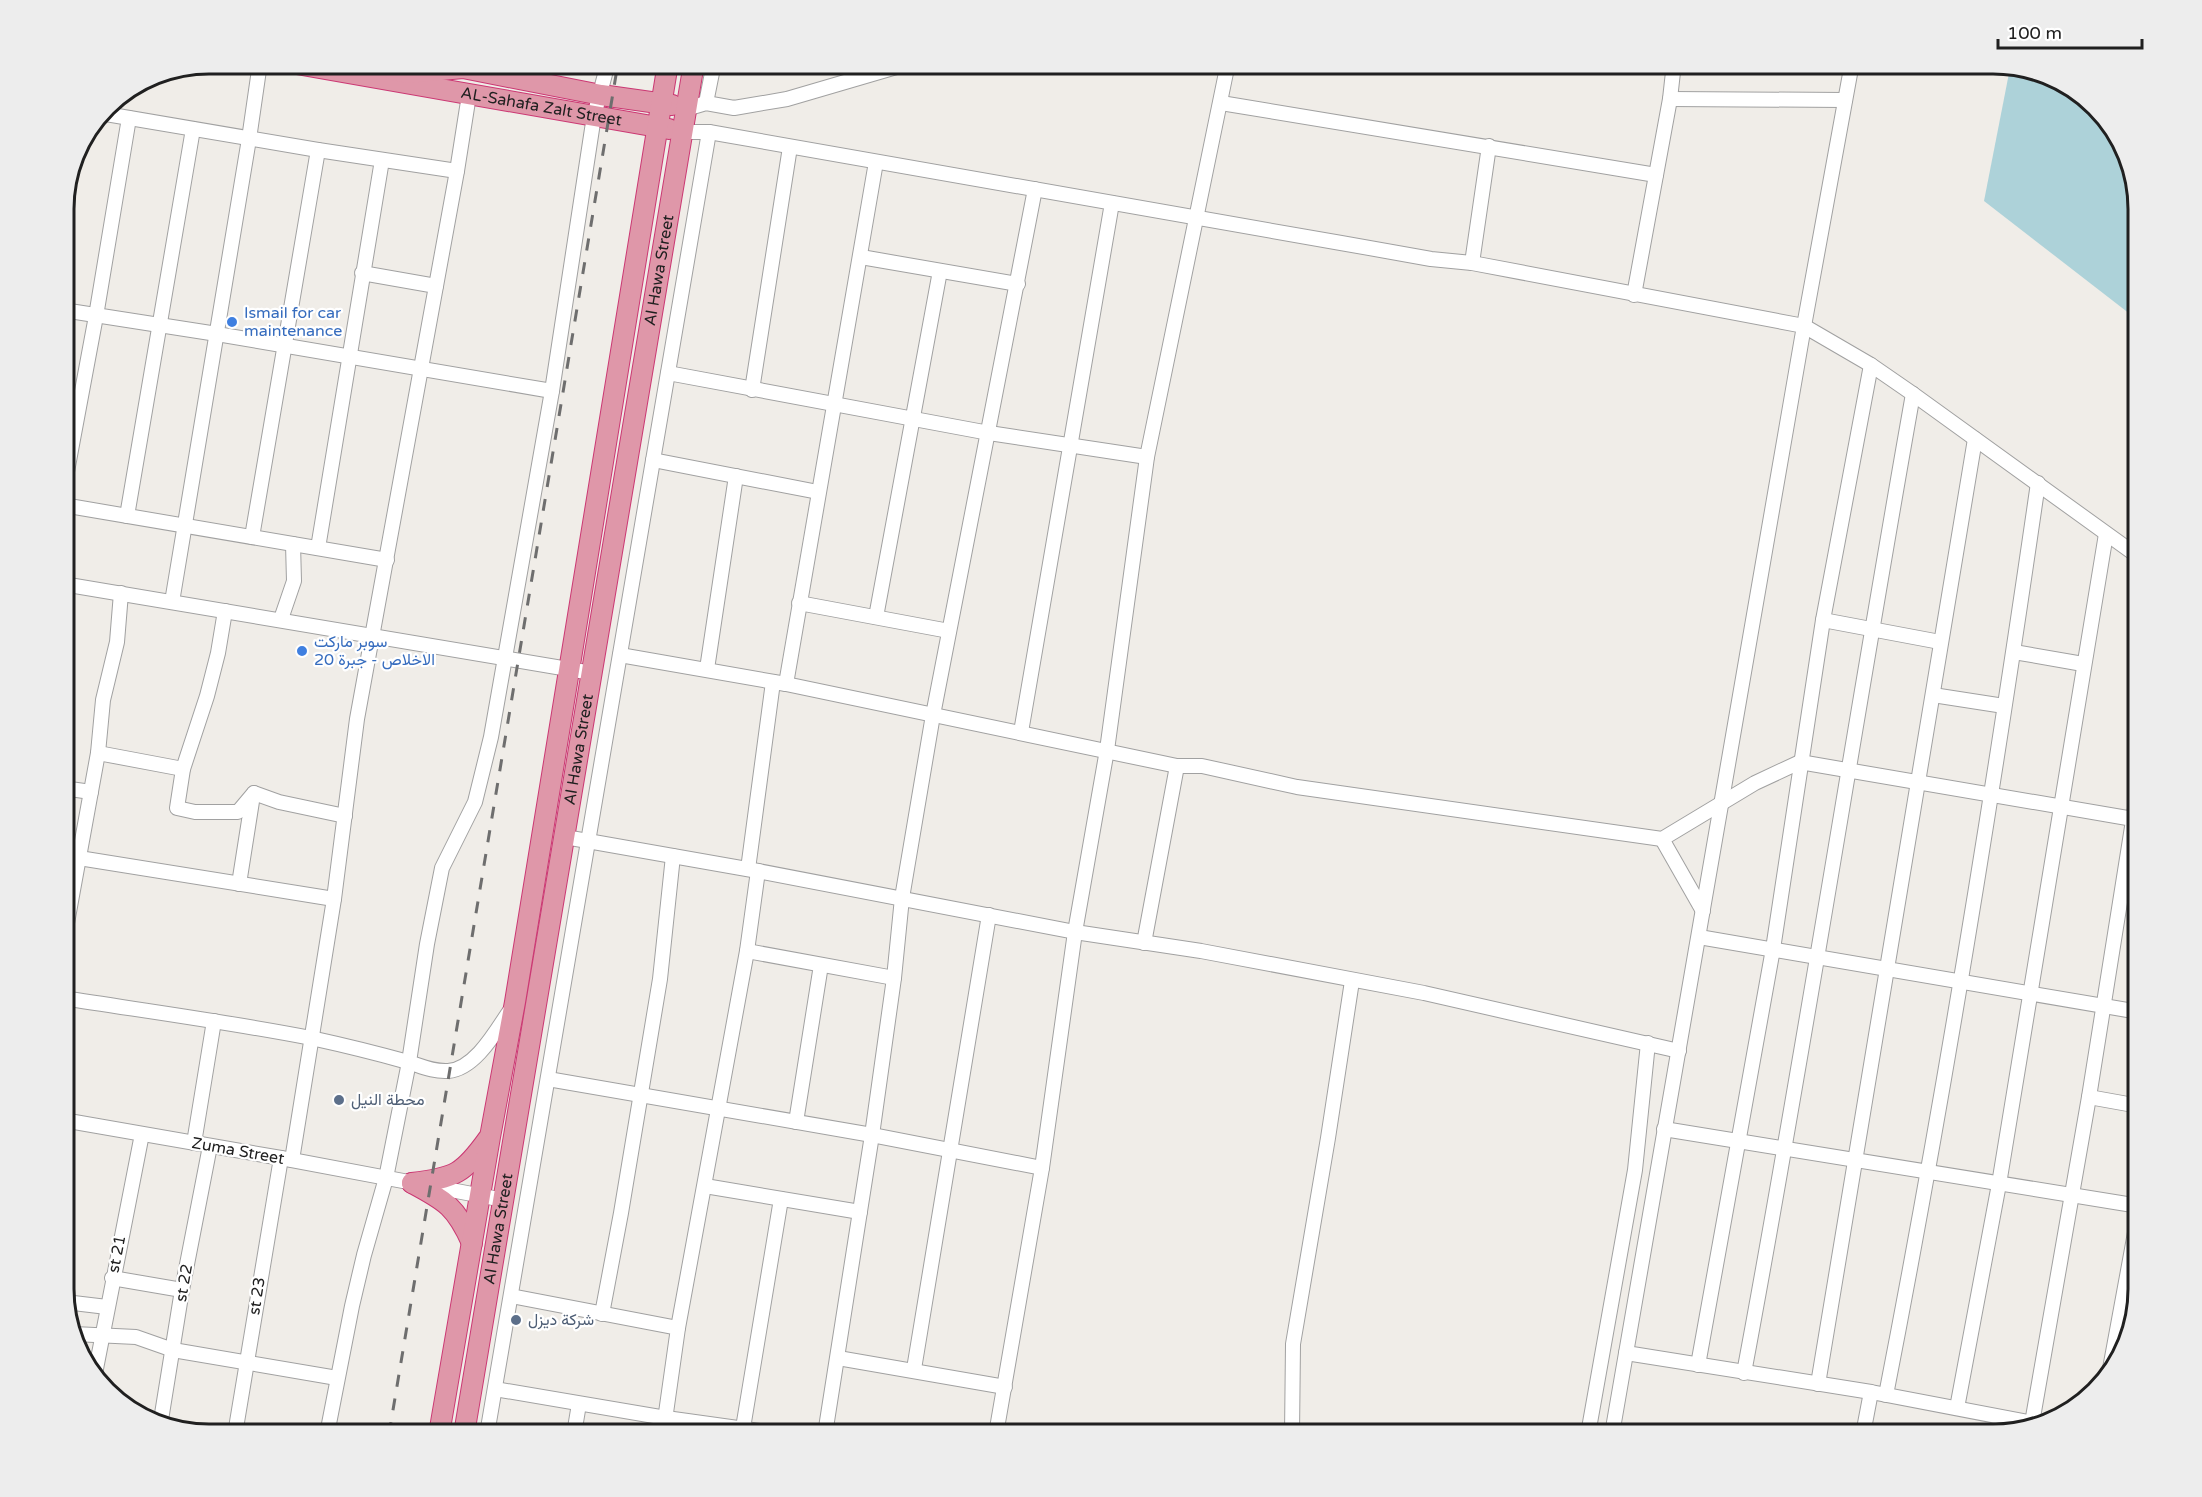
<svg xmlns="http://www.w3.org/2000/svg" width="2202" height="1497" font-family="'Varela Round',Vazirmatn,sans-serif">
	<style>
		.water { fill: #add2d9 }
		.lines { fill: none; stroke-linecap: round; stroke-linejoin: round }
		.minor-casing { stroke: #a1a1a1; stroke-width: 16 }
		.highway-casing { stroke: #cb3873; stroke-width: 22 }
		.minor { stroke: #fff; stroke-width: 14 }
		.highway { stroke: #df97a9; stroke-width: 20 }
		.rail { stroke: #6e6e6e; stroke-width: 3; stroke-dasharray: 12 12; stroke-linecap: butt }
		.shop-dot { fill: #3f7fe0; stroke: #fff; stroke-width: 2 }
		.service-dot { fill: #5c6f8a; stroke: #fff; stroke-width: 2 }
		.labels { text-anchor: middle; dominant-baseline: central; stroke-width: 4.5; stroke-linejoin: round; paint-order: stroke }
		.street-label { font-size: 16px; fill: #202020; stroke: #fff }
		.shop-label { font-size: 16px; fill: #366cbe; stroke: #fff; text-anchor: start }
		.service-label { font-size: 16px; fill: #4e5e75; stroke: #fff; text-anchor: start }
		.rim { fill: none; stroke: #202020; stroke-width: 3 }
	</style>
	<rect width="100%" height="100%" fill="#f0ede8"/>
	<path class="water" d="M2010,68l33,10 65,47 16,19 15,64v113l-155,-120z"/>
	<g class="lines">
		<g class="minor-casing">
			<g id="minor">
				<path d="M1670,99l175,1"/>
				<path d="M706,103l8,-40"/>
				<path d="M1221,103l435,72"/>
				<path d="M686,109l20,-6 28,5 53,-9 123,-36"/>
				<path d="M100,113l218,37 139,21"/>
				<path d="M684,132h25l632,111 90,16 41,4 332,63 67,39 42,29 226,163"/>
				<path d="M861,257l157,27"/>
				<path d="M1472,263l17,-117"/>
				<path d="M362,273l74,13"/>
				<path d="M1634,295l36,-196 4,-36"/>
				<path d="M63,310l154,24 335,57"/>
				<path d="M668,373l321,60 158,24"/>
				<path d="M752,390l38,-243"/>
				<path d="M653,460l165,32"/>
				<path d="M63,493l33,-177 33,-198"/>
				<path d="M63,505l324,55"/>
				<path d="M127,516l66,-387"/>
				<path d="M252,537l66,-387"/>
				<path d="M318,548l64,-388"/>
				<path d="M63,584l529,89"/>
				<path d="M172,602l77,-463 11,-76"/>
				<path d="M799,603l150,28"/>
				<path d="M225,611l-7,42 -11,43 -24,73 -6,39 18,4h43l16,-19"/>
				<path d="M876,617l64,-346"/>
				<path d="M281,619l13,-38 -1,-37"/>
				<path d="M1823,620l117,22"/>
				<path d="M2014,652l69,12"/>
				<path d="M620,655l166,29 391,82h25l95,21 365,52 93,-56 45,-21 339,58"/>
				<path d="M707,669l29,-193"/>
				<path d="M786,684l90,-522"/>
				<path d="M1933,695l71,11"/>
				<path d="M1021,732l91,-529"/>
				<path d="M98,753l85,16"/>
				<path d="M63,788l28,4"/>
				<path d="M254,793l25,9 66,14"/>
				<path d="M565,837l193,34 317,61 126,19 223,42 255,58"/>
				<path d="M1662,839l41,72"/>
				<path d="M79,858l255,41"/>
				<path d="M748,869l25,-187"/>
				<path d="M239,884l14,-89"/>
				<path d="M1699,937l440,75"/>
				<path d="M1144,943l33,-177"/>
				<path d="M63,945l35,-192 5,-53 14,-58 4,-49"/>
				<path d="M747,951l147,27"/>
				<path d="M63,998c83,13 166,24 248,40 32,7 65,15 97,24 13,4 25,10 40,9 28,-2 49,-42 63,-62"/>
				<path d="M548,1079l324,56 170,33"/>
				<path d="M2089,1097l50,9"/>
				<path d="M63,1120l218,38 223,42"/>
				<path d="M796,1122l25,-157"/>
				<path d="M1664,1129l475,77"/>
				<path d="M194,1143l20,-122"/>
				<path d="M292,1160l42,-261 23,-180 100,-548 12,-76"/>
				<path d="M705,1186l155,26"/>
				<path d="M112,1278l70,12"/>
				<path d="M511,1296l167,32"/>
				<path d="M65,1302l42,5"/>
				<path d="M602,1314l19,-101 39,-234 13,-123"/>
				<path d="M74,1334l62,3 37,13 164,28"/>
				<path d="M1626,1353l245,39 167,32"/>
				<path d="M838,1358l167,29"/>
				<path d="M1698,1365l75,-416 50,-329 48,-255"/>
				<path d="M914,1369l75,-454"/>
				<path d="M1744,1373c61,-326 111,-653 169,-979"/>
				<path d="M95,1374l47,-240"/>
				<path d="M2109,1374l30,-163"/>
				<path d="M1818,1384l157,-945"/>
				<path d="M495,1389l171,29 115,16"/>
				<path d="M1886,1395c59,-303 108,-607 152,-912"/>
				<path d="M1957,1408l42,-224 107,-650"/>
				<path d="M161,1420l21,-130 28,-144"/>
				<path d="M2032,1423l57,-326 50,-314"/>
				<path d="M743,1428l38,-229"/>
				<path d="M235,1434l46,-276"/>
				<path d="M327,1434l25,-128 12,-51 22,-77 23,-116 18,-118 15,-76 33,-66 16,-65 61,-346 42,-275 14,-53"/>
				<path d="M487,1434l222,-1302"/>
				<path d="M574,1434l5,-30"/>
				<path d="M663,1434l15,-106 69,-377 11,-80"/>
				<path d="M825,1434l47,-299 22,-157 8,-80 31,-183 102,-526"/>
				<path d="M996,1434l46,-266 33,-236 32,-182 40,-293 81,-394"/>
				<path d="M1292,1434l1,-90 35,-206 24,-157"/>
				<path d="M1588,1434l47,-264 13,-127"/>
				<path d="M1612,1434l192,-1108 48,-263"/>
				<path d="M1863,1434l8,-42"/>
			</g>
		</g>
		<g class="highway-casing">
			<g id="highway">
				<path id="s1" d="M291,63l378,66"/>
				<path d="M393,70l14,3 56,-5 138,27 71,10"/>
				<path d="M412,1183c43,-5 51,-9 76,-44"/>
				<path d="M412,1183c34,18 44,24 60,60"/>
				<path d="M439,1434l51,-297 25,-135 153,-939"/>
				<path id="s2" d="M464,1434l230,-1371"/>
			</g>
		</g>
		<use href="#minor" class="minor"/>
		<use href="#highway" class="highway"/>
		<path class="rail" d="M389,1434l229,-1371"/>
	</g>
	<g class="shop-dot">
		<circle cx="232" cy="322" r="6"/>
		<circle cx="302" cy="651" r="6"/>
	</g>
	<g class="service-dot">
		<circle cx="339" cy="1100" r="6"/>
		<circle cx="516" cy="1320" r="6"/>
	</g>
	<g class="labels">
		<g class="street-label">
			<text stroke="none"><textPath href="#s1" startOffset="254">AL-Sahafa Zalt Street</textPath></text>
			<text stroke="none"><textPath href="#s2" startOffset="1180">Al Hawa Street</textPath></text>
			<text stroke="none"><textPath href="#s2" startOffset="694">Al Hawa Street</textPath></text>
			<text transform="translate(238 1151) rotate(10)">Zuma Street</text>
			<text stroke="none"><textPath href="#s2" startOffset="208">Al Hawa Street</textPath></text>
			<text transform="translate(117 1254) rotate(-79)">st 21</text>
			<text transform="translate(184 1283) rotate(-80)">st 22</text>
			<text transform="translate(257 1296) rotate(-81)">st 23</text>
		</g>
		<g class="shop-label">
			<text x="244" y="313">Ismail for car<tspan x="244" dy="18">maintenance</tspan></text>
			<text x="314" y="642">سوبر ماركت<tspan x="314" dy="18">الاخلاص - جبرة 20</tspan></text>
		</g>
		<g class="service-label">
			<text x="351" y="1100">محطة النيل</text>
			<text x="528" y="1320">شركة ديزل</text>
		</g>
	</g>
	<path d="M0 0H2202V1497H0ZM209 74H1993A135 135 0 0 1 2128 209V1289A135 135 0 0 1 1993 1424H209A135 135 0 0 1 74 1289V209A135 135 0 0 1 209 74Z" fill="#ededed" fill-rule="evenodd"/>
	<path class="rim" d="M209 74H1993A135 135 0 0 1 2128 209V1289A135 135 0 0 1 1993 1424H209A135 135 0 0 1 74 1289V209A135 135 0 0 1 209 74Z"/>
	<path d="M1998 39v9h144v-9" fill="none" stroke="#202020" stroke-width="3"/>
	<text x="2007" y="39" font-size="18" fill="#202020" stroke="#ffffff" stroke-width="4.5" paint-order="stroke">100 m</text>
</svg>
